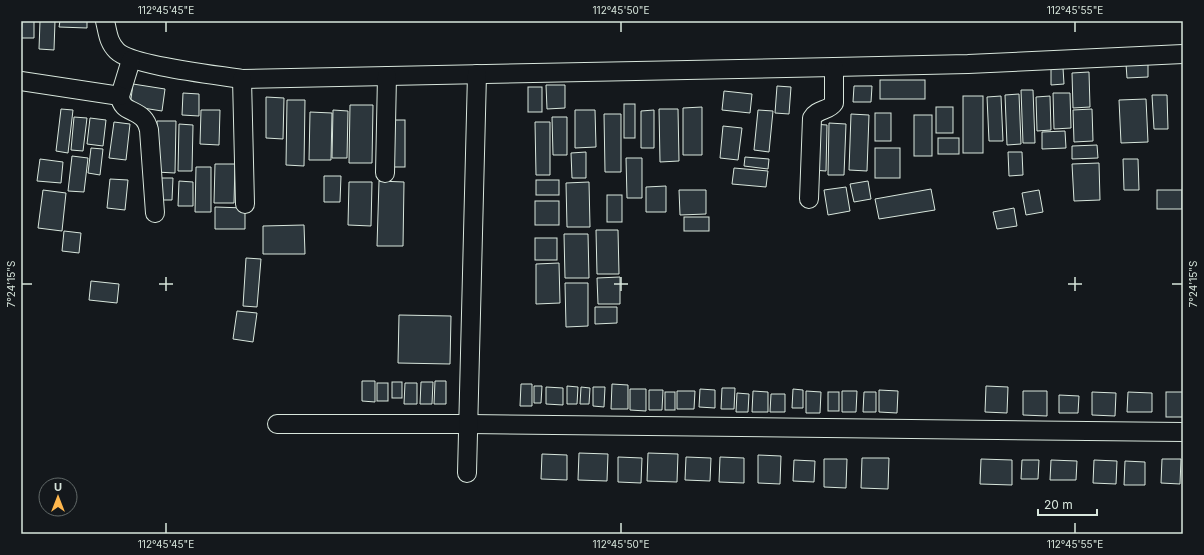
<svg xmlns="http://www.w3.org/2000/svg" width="1204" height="555" font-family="Inter,sans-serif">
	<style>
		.building { fill: #2c363c; stroke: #d8e6dc }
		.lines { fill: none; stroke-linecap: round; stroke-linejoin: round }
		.minor-casing { stroke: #d8e6dc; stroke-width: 20 }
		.minor { stroke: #14181c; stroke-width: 18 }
		.ticks { fill: none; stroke: #d8e6dc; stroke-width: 1.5 }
		.neatline { fill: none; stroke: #d8e6dc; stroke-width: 1.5 }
		.ticks-label { font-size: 10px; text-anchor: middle; fill: #d8e6dc }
	</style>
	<rect width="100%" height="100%" fill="#14181c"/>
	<g class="building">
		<path d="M22,21h12v17h-13z"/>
		<path d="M40,21h15l-1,29 -15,-1z"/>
		<path d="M60,21h27v7l-28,-1z"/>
		<path d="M1148,63v14l-21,1 -1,-14z"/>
		<path d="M1051,68h12l1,16 -13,1z"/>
		<path d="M1089,72l1,35 -17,1 -1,-35z"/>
		<rect x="880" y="80" width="45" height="19"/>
		<path d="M133,84l32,5 -3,22 -32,-5z"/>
		<path d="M546,85h19v23l-18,1z"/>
		<path d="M777,86l14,1 -2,27 -14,-1z"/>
		<path d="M854,86h18l-1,16h-18z"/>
		<rect x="528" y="87" width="14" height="25"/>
		<path d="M1021,90h12l2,53h-12z"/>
		<path d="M724,91l28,3 -2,19 -28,-3z"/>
		<path d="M183,93l16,1v22l-17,-1z"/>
		<path d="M1053,93h17l1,35 -17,1z"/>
		<path d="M1019,94l2,50 -14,1 -2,-50z"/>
		<path d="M1152,95h15l1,34h-14z"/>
		<rect x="963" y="96" width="20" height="57"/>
		<path d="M1001,96l2,45h-14l-2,-44z"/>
		<path d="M1050,96l1,34 -14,1 -1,-34z"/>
		<path d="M266,97l18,1 -1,41 -17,-1z"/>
		<path d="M1146,99l2,43 -27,1 -2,-43z"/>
		<path d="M287,100h18l-1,66 -18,-1z"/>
		<rect x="624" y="104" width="11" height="34"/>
		<path d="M350,105h23l-1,58h-23z"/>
		<path d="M702,107v48h-19v-47z"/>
		<rect x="936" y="107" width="17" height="26"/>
		<path d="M61,109l12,1 -5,43 -12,-2z"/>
		<path d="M659,109h19l1,52 -19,1z"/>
		<path d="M1092,109l1,32 -19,1 -1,-32z"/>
		<path d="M201,110h19l-1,35 -19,-1z"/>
		<path d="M333,110l15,1 -1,47h-15z"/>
		<path d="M575,110h20l1,37 -21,1z"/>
		<path d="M654,110v38h-13v-37z"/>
		<path d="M758,110l15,1 -4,41 -15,-2z"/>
		<path d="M310,112l22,1 -1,47h-22z"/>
		<rect x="875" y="113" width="16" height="28"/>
		<path d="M604,114h17v58h-16z"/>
		<path d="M851,114l18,1 -2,56 -18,-1z"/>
		<rect x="914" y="115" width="18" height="41"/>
		<path d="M74,117l13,1 -4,33 -12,-1z"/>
		<path d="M552,117h15v38h-14z"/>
		<path d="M90,118l16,2 -3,26 -16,-2z"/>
		<rect x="391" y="120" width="14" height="47"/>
		<path d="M157,121h19l-1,52 -19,-1z"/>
		<path d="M114,122l16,2 -4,36 -17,-2z"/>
		<path d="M535,122h15v53h-14z"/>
		<path d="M829,123l17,1 -2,51h-16z"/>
		<path d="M179,124l14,1 -1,46h-14z"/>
		<path d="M813,124l14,1 -1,46 -14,-1z"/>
		<path d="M723,126l19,2 -4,32 -18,-2z"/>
		<path d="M1065,131l1,17 -24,1v-17z"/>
		<rect x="938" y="138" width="21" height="16"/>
		<path d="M1097,145l1,13 -26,1v-13z"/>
		<path d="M91,148l12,1 -3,26 -12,-2z"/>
		<rect x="875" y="148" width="25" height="30"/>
		<path d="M586,152v26h-14l-1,-25z"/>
		<path d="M1008,152h14l1,23 -14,1z"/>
		<path d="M72,156l16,2 -4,34 -16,-1z"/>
		<path d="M745,157l24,2 -1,10 -24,-3z"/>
		<path d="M626,158h16v40h-15z"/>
		<path d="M40,159l23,3 -2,21 -24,-2z"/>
		<path d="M1123,159h15l1,31h-15z"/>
		<path d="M1099,163l1,37 -26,1 -2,-37z"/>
		<path d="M215,164h20l-1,39h-20z"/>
		<path d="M196,167h15v45h-16z"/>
		<path d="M734,168l34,3 -2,16 -34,-3z"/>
		<path d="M324,176h17l-1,26h-16z"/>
		<path d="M160,178h13l-1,22h-12z"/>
		<path d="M110,179l18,1 -3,30 -18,-2z"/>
		<rect x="536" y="180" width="23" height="15"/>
		<path d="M179,181l14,1v24h-15z"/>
		<path d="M379,181l25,1 -1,64h-26z"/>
		<path d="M868,181l3,18 -17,3 -4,-18z"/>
		<path d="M349,182h23l-1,44 -23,-1z"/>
		<path d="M589,182l1,45h-23l-1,-44z"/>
		<path d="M666,186v26h-20v-25z"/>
		<path d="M846,187l4,24 -22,4 -4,-25z"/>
		<path d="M931,189l4,21 -56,9 -4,-20z"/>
		<path d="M43,190l23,3 -4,38 -24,-3z"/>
		<path d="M679,190h27v24l-26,1z"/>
		<path d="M1039,190l4,22 -17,3 -4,-22z"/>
		<rect x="1157" y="190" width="25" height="19"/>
		<rect x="607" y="195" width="15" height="27"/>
		<rect x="535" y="201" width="24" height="24"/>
		<path d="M215,207l30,1v21h-30z"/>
		<path d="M1014,208l3,18 -20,3 -4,-17z"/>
		<rect x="684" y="217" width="25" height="14"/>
		<path d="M304,225l1,29h-42v-28z"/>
		<path d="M596,230h22l1,44h-22z"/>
		<path d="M64,231l17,2 -2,20 -17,-2z"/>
		<path d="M564,234h24l1,44h-24z"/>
		<rect x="535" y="238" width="22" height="22"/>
		<path d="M246,258l15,1 -4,48 -14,-1z"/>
		<path d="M559,263l1,40 -24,1v-40z"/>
		<path d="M620,277v27h-22l-1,-26z"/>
		<path d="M91,281l28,3 -2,19 -28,-3z"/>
		<path d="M565,283h23v43l-22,1z"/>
		<path d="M595,307h22v16l-22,1z"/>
		<path d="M237,311l20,2 -4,29 -20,-3z"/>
		<path d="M399,315l52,1 -1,48 -52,-1z"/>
		<path d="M362,381h13v21l-13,-1z"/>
		<path d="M435,381h11v23h-12z"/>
		<rect x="392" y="382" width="10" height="16"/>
		<path d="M421,382h12l-1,22h-12z"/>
		<rect x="377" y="383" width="11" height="18"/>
		<path d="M405,383h12v21h-13z"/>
		<path d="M521,384h11v22h-12z"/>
		<path d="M612,384l16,1v24h-17z"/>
		<path d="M534,386h8l-1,17h-7z"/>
		<path d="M567,386l11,1 -1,17h-10z"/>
		<path d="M986,386l22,1 -1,26 -22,-1z"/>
		<path d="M546,387l17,1v17l-17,-1z"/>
		<path d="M581,387l9,1 -1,16h-9z"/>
		<path d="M593,387h12l-1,20 -11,-1z"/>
		<path d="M722,388h13l-1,21h-13z"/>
		<path d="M630,389h16v22l-16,-1z"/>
		<path d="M700,389l15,1v18l-16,-1z"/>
		<path d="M793,389l10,1v18h-11z"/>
		<path d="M649,390h14l-1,20h-13z"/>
		<path d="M879,390l19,1 -1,22 -18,-1z"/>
		<path d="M677,391h18l-1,18h-17z"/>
		<path d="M753,391l15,1v20h-16z"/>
		<path d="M806,391l15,1 -1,21h-14z"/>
		<path d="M842,391h15l-1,21h-14z"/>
		<path d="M1023,391h24v25l-24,-1z"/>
		<rect x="665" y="392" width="10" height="18"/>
		<rect x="828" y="392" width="11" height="19"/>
		<path d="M864,392h12v20h-13z"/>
		<path d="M1092,392l24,1 -1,23 -23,-1z"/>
		<path d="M1128,392l24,1v19h-25z"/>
		<rect x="1166" y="392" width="17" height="25"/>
		<path d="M737,393l12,1 -1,18h-12z"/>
		<path d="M771,394h14v18h-15z"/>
		<path d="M1059,395l20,1 -1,17h-19z"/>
		<path d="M579,453l29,1 -1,27 -29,-1z"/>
		<path d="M648,453l30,1 -1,28 -30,-1z"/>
		<path d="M542,454l25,1v25l-26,-1z"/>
		<path d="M758,455l23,1 -1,28 -22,-1z"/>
		<path d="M618,457l24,1 -1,25 -23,-1z"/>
		<path d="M686,457l25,1 -1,23 -25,-1z"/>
		<path d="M720,457l24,1v25l-25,-1z"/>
		<path d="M862,458h27l-1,31 -27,-1z"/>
		<path d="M824,459h23l-1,29 -22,-1z"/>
		<path d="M981,459l31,1v25l-32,-1z"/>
		<path d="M1162,459h19l-1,25 -19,-1z"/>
		<path d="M794,460l21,1 -1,21 -21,-1z"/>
		<path d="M1022,460h17l-1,19h-17z"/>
		<path d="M1051,460l26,1 -1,19h-26z"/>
		<path d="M1094,460l23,1 -1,23 -23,-1z"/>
		<path d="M1125,461l20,1v23h-21z"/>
	</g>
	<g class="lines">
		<g class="minor-casing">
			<g id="minor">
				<path d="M105,21c3,12 3,21 12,30 15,15 101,24 125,28l592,-12 134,-3 215,-10"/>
				<path d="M131,60l-11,36c1,15 14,13 23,22 3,3 5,8 6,12l6,83"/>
				<path d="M242,79l3,125"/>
				<path d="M21,81l99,15"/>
				<path d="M385,173l2,-97"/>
				<path d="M809,199l3,-81c5,-9 17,-7 22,-15v-36"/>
				<path d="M277,424h192l714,8"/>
				<path d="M467,473l10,-399"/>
			</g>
		</g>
		<use href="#minor" class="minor"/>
	</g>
	<path class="ticks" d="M166,22v10M621,22v10M1075,22v10M166,277v14M621,277v14M1075,277v14M22,284h10M159,284h14M614,284h14M1068,284h14M1172,284h10M166,523v10M621,523v10M1075,523v10"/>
	<rect width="1204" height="555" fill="none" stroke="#14181c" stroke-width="44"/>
	<g transform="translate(58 497)"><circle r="19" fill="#14181c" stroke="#626a69"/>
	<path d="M0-3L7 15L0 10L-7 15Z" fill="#ffb74d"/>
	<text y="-6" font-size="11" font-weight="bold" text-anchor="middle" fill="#d8e6dc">U</text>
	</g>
	<path d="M1038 509v6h59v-6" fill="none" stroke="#d8e6dc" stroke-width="2"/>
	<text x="1044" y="509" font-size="12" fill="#d8e6dc" stroke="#14181c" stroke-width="3" paint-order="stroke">20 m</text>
	<rect x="22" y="22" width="1160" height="511" class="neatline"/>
	<g class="ticks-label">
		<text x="166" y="14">112°45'45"E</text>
		<text x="621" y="14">112°45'50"E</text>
		<text x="1075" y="14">112°45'55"E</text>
		<text transform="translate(11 284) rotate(-90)" y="4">7°24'15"S</text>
		<text transform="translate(1193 284) rotate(-90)" y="4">7°24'15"S</text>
		<text x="166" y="548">112°45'45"E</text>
		<text x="621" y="548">112°45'50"E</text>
		<text x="1075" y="548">112°45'55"E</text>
	</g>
</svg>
